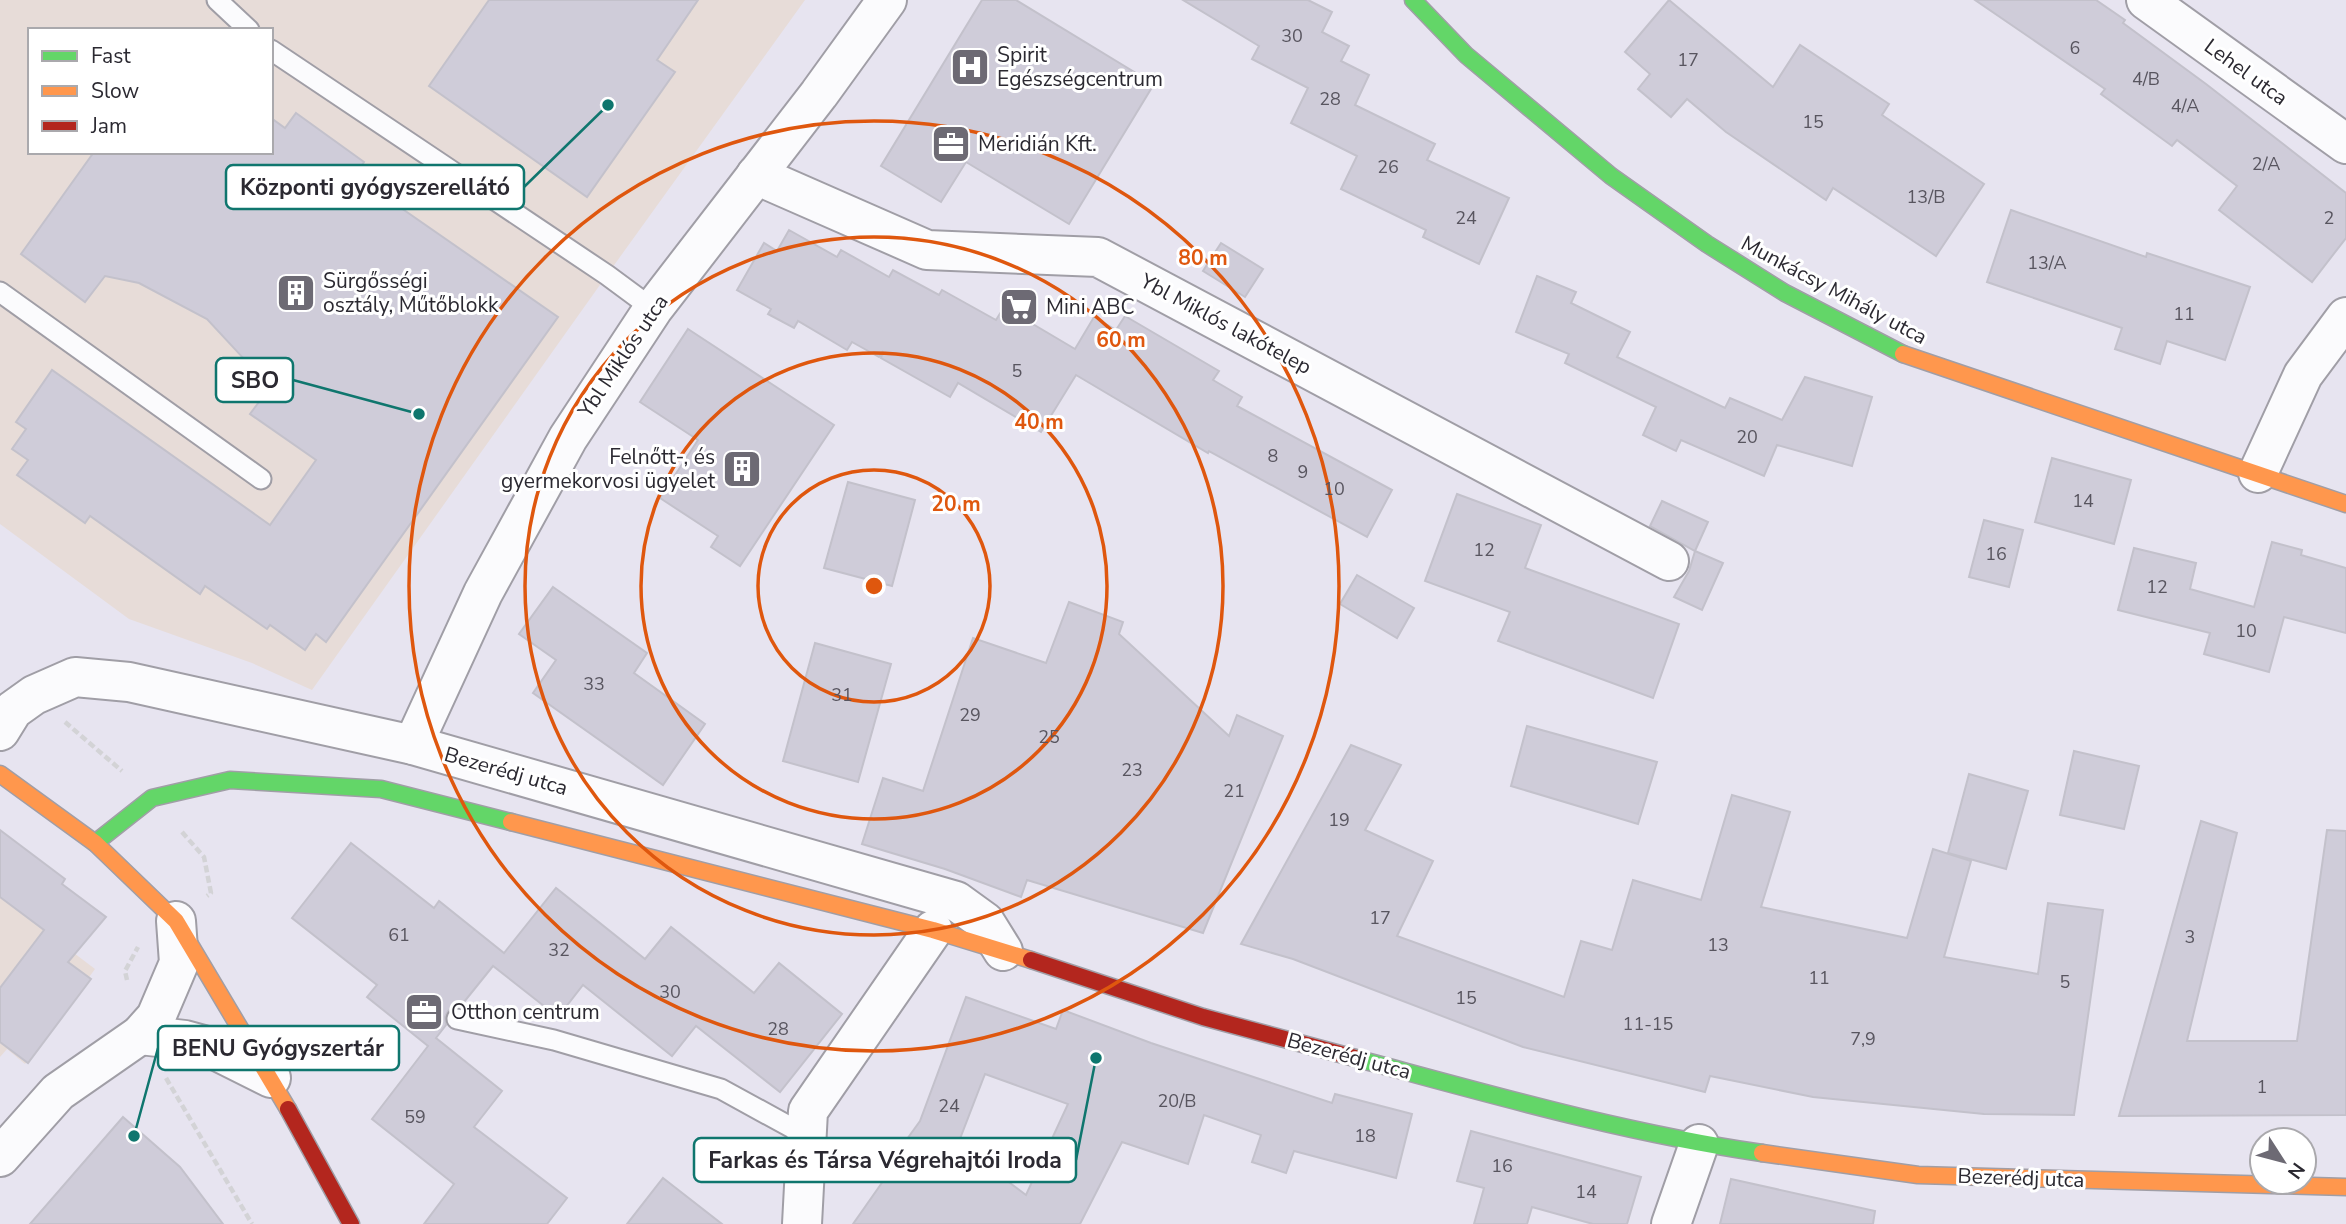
<svg xmlns="http://www.w3.org/2000/svg" width="2346" height="1224" font-family="'Nunito Sans',sans-serif">
	<style>
		.medical { fill: #e7dcd8; fill-rule: evenodd }
		.building { fill: #cfccd9; stroke: #c3c1cb; stroke-width: 2; fill-rule: evenodd }
		.lines { fill: none; stroke-linecap: round; stroke-linejoin: round }
		.lane-casing { stroke: #a09ea6; stroke-width: 23 }
		.street-casing { stroke: #a09ea6; stroke-width: 42 }
		.fast-casing { stroke: #a09ea6; stroke-width: 19 }
		.slow-casing { stroke: #a09ea6; stroke-width: 19 }
		.jam-casing { stroke: #a09ea6; stroke-width: 19 }
		.path { stroke: #d3d3d6; stroke-width: 4.5; stroke-dasharray: 7 3.5; stroke-linecap: butt }
		.lane { stroke: #fbfbfd; stroke-width: 19 }
		.street { stroke: #fbfbfd; stroke-width: 38 }
		.fast { stroke: #63d668; stroke-width: 16 }
		.slow { stroke: #ff974d; stroke-width: 16 }
		.jam { stroke: #b3261e; stroke-width: 16 }
		.ring { fill: none; stroke: #df570e; stroke-width: 3.5 }
		.labels { text-anchor: middle; dominant-baseline: central; stroke-width: 6; stroke-linejoin: round; paint-order: stroke }
		.number-label { font-size: 18px; fill: #58555f }
		.poi-label { font-size: 21px; fill: #2b2931; stroke: #fff; text-anchor: start }
		.street-label { font-size: 21px; fill: #2b2931; stroke: #fff }
		.centre { fill: #df570e; stroke: #fff; stroke-width: 3.5 }
		.ring-label { font-size: 21px; text-anchor: middle; font-weight: bold; fill: #df570e; stroke: #fff; stroke-width: 6; stroke-linejoin: round; paint-order: stroke }
		.leader { fill: none; stroke: #0f766e; stroke-width: 2.5 }
		.callout-dot { fill: #0f766e; stroke: #fff; stroke-width: 2.5 }
		.callout { fill: #fff; stroke: #0f766e; stroke-width: 2.5 }
		.callout-label { font-size: 23px; text-anchor: middle; font-weight: bold; fill: #2b2931 }
	</style>
	<rect width="100%" height="100%" fill="#e7e4f0"/>
	<g class="medical">
		<path d="M0,0h805l-198,275 -295,415 -60,-27 -123,-44 -129,-95zM30,30h241v122h-241z"/>
		<path d="M0,897l95,72 -70,95 -18,-15 -7,8z"/>
	</g>
	<g class="building">
		<path d="M489,0h209l-41,60 18,12 -88,125 -158,-111z"/>
		<path d="M982,0h34l138,84 -85,140 -103,-62 -25,40 -60,-36z"/>
		<path d="M1183,0h125l24,12 -10,20 27,14 -8,15 28,14 -14,30 80,39 -8,16 82,38 -30,66 -56,-27 3,-7 -85,-41 16,-33 -66,-33 17,-35 -56,-29 7,-13z"/>
		<path d="M1669,0l104,87 27,-42 89,59 -7,11 102,69 -48,72 -103,-68 -7,12 -100,-68 -39,-33 -16,18 -33,-28 12,-15 -25,-22z"/>
		<path d="M1975,0h121l29,20 -2,3 83,61 140,109v45l-34,44 -93,-72 18,-24 -60,-46 -5,6 -71,-52 4,-5z"/>
		<path d="M296,113l68,49 -9,14 203,141 -232,325 -10,-8 -11,16 -35,-25 -3,4 -62,-43 -5,8 -110,-78 -5,7 -68,-48 11,-15 -16,-11 14,-20 -10,-7 36,-52 218,155 46,-65 -66,-46 20,-27 -63,-68 -68,-36 -34,-7 -20,26 -64,-48 73,-102h177v-34l14,10z"/>
		<path d="M2011,210l135,47 1,-4 103,34 -25,73 -58,-19 -7,23 -45,-15 7,-21 -135,-46z"/>
		<path d="M789,230l48,27 4,-7 48,27 4,-7 46,25 3,-5 54,30 8,-13 71,42 19,-32 22,13 9,-14 94,55 -6,9 29,17 -5,9 155,84 -25,47 -158,-86 -1,2 -132,-78 -35,57 -83,-49 -8,14 -69,-39 2,-7 -4,6 -27,-15 -5,8 -49,-29 -4,7 -26,-14 3,-5 -34,-19 27,-47 13,8z"/>
		<path d="M1221,243l42,26 -18,28 -42,-26z"/>
		<path d="M1537,276l39,16 -5,11 59,29 -13,25 108,51 5,-10 52,22 23,-43 67,20 -20,69 -75,-21 -13,31 -83,-36 -5,11 -33,-16 13,-28 -91,-44 4,-9 -53,-22z"/>
		<path d="M688,329l146,96 -94,141 -29,-19 7,-11 -58,-38 38,-58 -58,-38z"/>
		<path d="M2052,458l79,22 -17,64 -79,-22z"/>
		<path d="M848,482l67,18 -23,86 -68,-18z"/>
		<path d="M1457,494l84,31 -16,43 154,56 -26,74 -155,-57 12,-29 -85,-31z"/>
		<path d="M1662,501l46,21 -13,29 -45,-25z"/>
		<path d="M1984,520l39,10 -14,57 -40,-10z"/>
		<path d="M2272,542l30,8 -1,5 45,13v65l-62,-16 -15,55 -65,-18 6,-21 -92,-23 16,-62 62,15 -6,26 64,18z"/>
		<path d="M1695,551l28,12 -21,47 -28,-13 15,-26z"/>
		<path d="M1357,575l57,33 -17,30 -57,-34z"/>
		<path d="M553,587l94,66 -13,20 71,51 -42,61 -130,-92 23,-33 -37,-26z"/>
		<path d="M1069,602l54,20 -4,12 110,102 8,-21 46,21 -80,197 -176,-53 -6,17 -76,-28 -83,-25 21,-66 40,13 50,-153 73,25z"/>
		<path d="M815,643l76,21 -33,118 -75,-21z"/>
		<path d="M1527,726l130,36 -19,62 -127,-38z"/>
		<path d="M1351,745l50,20 -36,65 68,31 -36,75 167,61 17,-56 31,9 21,-70 68,20 31,-105 58,17 -29,95 146,31 26,-89 38,12 -27,96 94,17 10,-71 55,7 -29,205 -90,-1 -171,-17 -103,-21 -5,16 -182,-45 -230,-88 -52,-15z"/>
		<path d="M2074,751l65,15 -15,63 -64,-14z"/>
		<path d="M1969,774l59,17 -22,78 -58,-16z"/>
		<path d="M2201,821l36,12 -50,208h110l30,-211 19,1v284l-227,1z"/>
		<path d="M0,830l65,49 -3,5 44,33 -38,45 23,17 -63,84 -28,-21v-54l44,-58 -44,-33z"/>
		<path d="M351,843l83,65 5,-7 65,52 52,-65 89,71 26,-32 83,66 25,-30 63,51 -62,78 -84,-66 -24,30 -89,-71 -25,32 -65,-51 -33,41 -7,1 -5,3 -3,6 1,8 -10,13 66,53 -28,36 93,71 -20,26h-123l30,-40 -82,-65 56,-73 -61,-49 10,-12 -85,-67z"/>
		<path d="M966,997l90,32 7,-19 88,33 181,60 3,-9 77,20 -16,64 -102,-27 -8,22 -34,-11 9,-27 -57,-20 -16,49 -66,-22 -42,82h-227l40,-57 -4,-3 31,-43zM985,1074l83,30 -42,91 -68,-51z"/>
		<path d="M123,1117l57,50 43,57h-193z"/>
		<path d="M1471,1131l170,46 -14,47h-34l-61,-17 -5,17h-53l10,-36 -27,-7z"/>
		<path d="M663,1178l59,46h-95z"/>
		<path d="M1731,1179l144,32 -2,13h-153z"/>
	</g>
	<g class="lines">
		<g class="lane-casing">
			<g id="lane">
				<path d="M217,0l32,30"/>
				<path d="M271,50l336,225 46,34"/>
				<path d="M0,292l261,187"/>
				<path d="M457,1019l97,21 167,49 84,46"/>
			</g>
		</g>
		<g class="street-casing">
			<g id="street">
				<path d="M2146,0l200,144"/>
				<path d="M756,175l171,75 171,7 571,304"/>
				<path d="M2258,473l45,-98 43,-58"/>
				<path d="M0,731l13,-21 21,-15 41,-18 54,5 284,63 543,156 29,21 18,29"/>
				<path d="M413,745l70,-152 85,-155 85,-129 166,-215 68,-94"/>
				<path d="M140,1035l45,5 22,6 64,32"/>
				<path d="M0,1157l58,-65 82,-57 16,-18 23,-54 -3,-42"/>
				<path d="M802,1224l6,-113 125,-181"/>
				<path d="M1671,1224l28,-80"/>
			</g>
		</g>
		<g class="fast-casing">
			<g id="fast">
				<path d="M1413,0l53,55 145,121 96,68 78,49 118,61"/>
				<path d="M95,843l57,-45 78,-18 151,9 130,33"/>
				<path d="M1355,1058c134,36 269,75 407,95"/>
			</g>
		</g>
		<g class="slow-casing">
			<g id="slow">
				<path d="M1903,354l443,150"/>
				<path d="M0,774l95,69 81,78 112,188"/>
				<path d="M511,822l422,108 98,30"/>
				<path d="M1762,1153l156,22 428,12"/>
			</g>
		</g>
		<g class="jam-casing">
			<g id="jam">
				<path d="M1031,960l172,57 152,41"/>
				<path d="M288,1109l63,115"/>
			</g>
		</g>
		<g class="path">
			<path d="M65,722l57,49"/>
			<path d="M182,832l22,25 7,36 -4,3"/>
			<path d="M127,980l-2,-9 13,-24"/>
			<path d="M166,1078l86,146"/>
		</g>
		<use href="#lane" class="lane"/>
		<use href="#street" class="street"/>
		<use href="#fast" class="fast"/>
		<use href="#slow" class="slow"/>
		<use href="#jam" class="jam"/>
	</g>
	<g class="ring">
		<circle cx="874" cy="586" r="116"/>
		<circle cx="874" cy="586" r="233"/>
		<circle cx="874" cy="586" r="349"/>
		<circle cx="874" cy="586" r="465"/>
	</g>
	<defs>
		<g id="hospital-square" transform="scale(2.0125)"><rect x="-9" y="-9" width="18" height="18" rx="4" fill="#6d6a74" stroke="#fff"/><path d="M-5-5h3v3.5h4V-5h3V5h-3V1.5h-4V5h-3Z" fill="#fff"/></g>
		<g id="office-square" transform="scale(2.0125)"><rect x="-9" y="-9" width="18" height="18" rx="4" fill="#6d6a74" stroke="#fff"/><path d="M-6-3h4V-5.5h4V-3h4V5H-6ZM-1-4.5V-3h2v-1.5ZM-6 0V1H6V0Z" fill="#fff"/></g>
		<g id="building-square" transform="scale(2.0125)"><rect x="-9" y="-9" width="18" height="18" rx="4" fill="#6d6a74" stroke="#fff"/><path d="M-4-6H4V6H1V3H-1V6H-4ZM-2.5-4.3h1.7v1.8h-1.7ZM.8-4.3h1.7v1.8H.8ZM-2.5-1h1.7V.8h-1.7ZM.8-1h1.7V.8H.8Z" fill="#fff"/></g>
		<g id="supermarket-square" transform="scale(2.0125)"><rect x="-9" y="-9" width="18" height="18" rx="4" fill="#6d6a74" stroke="#fff"/><path d="M-6-5.5h2.5l.6 2H6L4.5 2H-2.5L-4.4-4H-6ZM-1.5 3.2a1.3 1.3 0 1 0 .1 0ZM3 3.2a1.3 1.3 0 1 0 .1 0Z" fill="#fff"/></g>
	</defs>
	<g fill-rule="evenodd">
		<use href="#hospital-square" x="970" y="67"/>
		<use href="#office-square" x="951" y="144"/>
		<use href="#building-square" x="296" y="293"/>
		<use href="#supermarket-square" x="1019" y="307"/>
		<use href="#building-square" x="742" y="469"/>
		<use href="#office-square" x="424" y="1012"/>
	</g>
	<g class="labels">
		<g class="number-label">
			<text x="1292" y="36">30</text>
			<text x="2075" y="48">6</text>
			<text x="1688" y="60">17</text>
			<text x="2146" y="79">4/B</text>
			<text x="1330" y="99">28</text>
			<text x="2185" y="106">4/A</text>
			<text x="1813" y="122">15</text>
			<text x="2266" y="164">2/A</text>
			<text x="1388" y="167">26</text>
			<text x="1926" y="197">13/B</text>
			<text x="1466" y="218">24</text>
			<text x="2329" y="218">2</text>
			<text x="2047" y="263">13/A</text>
			<text x="2184" y="314">11</text>
			<text x="1017" y="371">5</text>
			<text x="1747" y="437">20</text>
			<text x="1273" y="456">8</text>
			<text x="1303" y="472">9</text>
			<text x="1334" y="489">10</text>
			<text x="2083" y="501">14</text>
			<text x="1484" y="550">12</text>
			<text x="1996" y="554">16</text>
			<text x="2157" y="587">12</text>
			<text x="2246" y="631">10</text>
			<text x="594" y="684">33</text>
			<text x="842" y="695">31</text>
			<text x="970" y="715">29</text>
			<text x="1049" y="737">25</text>
			<text x="1132" y="770">23</text>
			<text x="1234" y="791">21</text>
			<text x="1339" y="820">19</text>
			<text x="1380" y="918">17</text>
			<text x="399" y="935">61</text>
			<text x="2190" y="937">3</text>
			<text x="1718" y="945">13</text>
			<text x="559" y="950">32</text>
			<text x="1819" y="978">11</text>
			<text x="2065" y="982">5</text>
			<text x="670" y="992">30</text>
			<text x="1466" y="998">15</text>
			<text x="1648" y="1024">11-15</text>
			<text x="778" y="1029">28</text>
			<text x="1863" y="1039">7,9</text>
			<text x="2262" y="1087">1</text>
			<text x="1177" y="1101">20/B</text>
			<text x="949" y="1106">24</text>
			<text x="415" y="1117">59</text>
			<text x="1365" y="1136">18</text>
			<text x="1502" y="1166">16</text>
			<text x="1586" y="1192">14</text>
		</g>
		<g class="poi-label">
			<text x="997" y="55">Spirit<tspan x="997" dy="24">Egészségcentrum</tspan></text>
			<text x="978" y="144">Meridián Kft.</text>
			<text x="323" y="281">Sürgősségi<tspan x="323" dy="24">osztály, Műtőblokk</tspan></text>
			<text x="1046" y="307">Mini ABC</text>
			<text x="715" y="457" text-anchor="end">Felnőtt-, és<tspan x="715" dy="24">gyermekorvosi ügyelet</tspan></text>
			<text x="451" y="1012">Otthon centrum</text>
		</g>
		<g class="street-label">
			<text transform="translate(2246 72) rotate(36)">Lehel utca</text>
			<text transform="translate(1834 290) rotate(28)">Munkácsy Mihály utca</text>
			<text transform="translate(1226 324) rotate(28)">Ybl Miklós lakótelep</text>
			<text transform="translate(623 356) rotate(-56)">Ybl Miklós utca</text>
			<text transform="translate(506 771) rotate(16)">Bezerédj utca</text>
			<text transform="translate(1349 1056) rotate(15)">Bezerédj utca</text>
			<text transform="translate(2021 1178) rotate(2)">Bezerédj utca</text>
		</g>
	</g>
	<circle cx="874" cy="586" r="10" class="centre"/>
	<g class="ring-label">
		<text x="1203" y="265">80 m</text>
		<text x="1121" y="347">60 m</text>
		<text x="1039" y="429">40 m</text>
		<text x="956" y="511">20 m</text>
	</g>
	<path class="leader" d="M608 105L524 187M419 414L293 380M134 1136L158 1048M1096 1058L1076 1160"/>
	<g class="callout-dot">
		<circle cx="608" cy="105" r="7"/>
		<circle cx="419" cy="414" r="7"/>
		<circle cx="134" cy="1136" r="7"/>
		<circle cx="1096" cy="1058" r="7"/>
	</g>
	<g class="callout">
		<rect x="226" y="165" width="298" height="44" rx="7"/>
		<rect x="216" y="358" width="77" height="44" rx="7"/>
		<rect x="158" y="1026" width="241" height="44" rx="7"/>
		<rect x="694" y="1138" width="382" height="44" rx="7"/>
	</g>
	<g class="callout-label">
		<text x="375" y="195">Központi gyógyszerellátó</text>
		<text x="255" y="388">SBO</text>
		<text x="278" y="1056">BENU Gyógyszertár</text>
		<text x="885" y="1168">Farkas és Társa Végrehajtói Iroda</text>
	</g>
	<rect x="28" y="28" width="245" height="126" fill="#ffffff" stroke="#aaa9ad" stroke-width="2"/>
	<rect x="42" y="51" width="35" height="10" fill="#63d668" stroke="#aaa9ad" stroke-width="2"/>
	<text x="91" y="63" font-size="21" fill="#2b2931">Fast</text>
	<rect x="42" y="86" width="35" height="10" fill="#ff974d" stroke="#aaa9ad" stroke-width="2"/>
	<text x="91" y="98" font-size="21" fill="#2b2931">Slow</text>
	<rect x="42" y="121" width="35" height="10" fill="#b3261e" stroke="#aaa9ad" stroke-width="2"/>
	<text x="91" y="133" font-size="21" fill="#2b2931">Jam</text>
	<g transform="translate(2283 1161) rotate(126)"><circle r="33" fill="#ffffff" stroke="#aaa9ad" stroke-width="2"/>
	<path d="M0-5L12 26L0 18L-12 26Z" fill="#6d6a74"/>
	<text y="-10" font-size="19" font-weight="bold" text-anchor="middle" fill="#2b2931">N</text>
	</g>
</svg>
